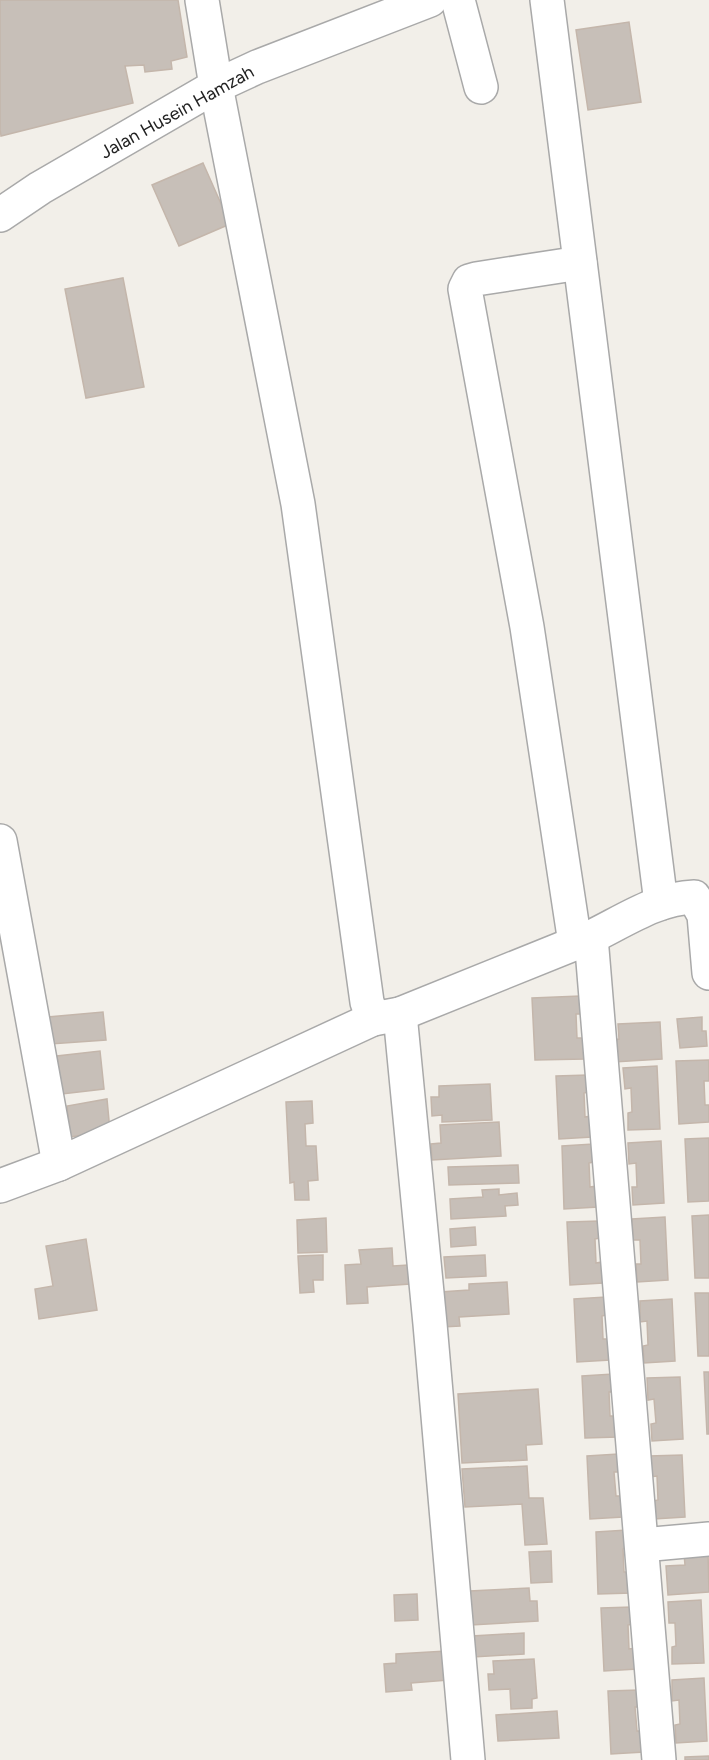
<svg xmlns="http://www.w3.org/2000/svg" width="709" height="1760" font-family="Figtree,sans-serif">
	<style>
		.building { fill: #c7bfb8; stroke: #c4b6ab; stroke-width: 1.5 }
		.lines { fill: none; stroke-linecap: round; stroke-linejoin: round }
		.minor-casing { stroke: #a9a9a9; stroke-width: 36 }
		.minor { stroke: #fff; stroke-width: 33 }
		.labels { text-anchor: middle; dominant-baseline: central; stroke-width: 5; stroke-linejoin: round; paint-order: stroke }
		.street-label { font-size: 18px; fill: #222; stroke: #fff }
	</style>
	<rect width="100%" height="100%" fill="#f2efe9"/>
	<g class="building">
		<path d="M0,0h178l9,57 -16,4 1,8 -27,3 -1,-7 -19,1 8,37 -132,33 -1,-7z"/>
		<path d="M629,22l12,80 -53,8 -12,-80z"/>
		<path d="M203,163l27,61 -51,22 -27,-61z"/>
		<path d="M123,278l21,109 -58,11 -21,-109z"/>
		<path d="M580,996l1,18h-5l1,24h7l1,21 -50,1 -3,-62z"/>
		<path d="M103,1012l3,28 -56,4 -2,-27z"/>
		<path d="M702,1017v14h4l1,15 -27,2 -3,-29z"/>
		<path d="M660,1022l2,37 -48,3 -1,-22 6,-1 -1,-15z"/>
		<path d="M100,1051l4,38 -42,5 -5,-38z"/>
		<path d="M709,1060v21h-5l1,24h4v17l-30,2 -3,-63z"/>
		<path d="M657,1066l3,63 -32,1v-17l4,-1 -1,-24 -6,1 -2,-21z"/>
		<path d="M588,1075l1,17 -5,1 1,24 6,-1 1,21 -33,2 -3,-63z"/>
		<path d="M490,1084l2,36 -50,2v-7l-10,1 -1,-19h8v-11z"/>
		<path d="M107,1099l3,32 -40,6 -3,-31z"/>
		<path d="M312,1101l1,22 -8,1 1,22h10l2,34 -10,1 1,19h-14l-1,-18 -4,1 -4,-81z"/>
		<path d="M499,1122l2,34 -69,4 -1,-16 10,-1 -1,-18z"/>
		<path d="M709,1138v63l-21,1 -3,-63z"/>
		<path d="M661,1141l3,62 -31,2 -1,-18h5l-1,-24 -7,1 -1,-21z"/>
		<path d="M593,1144l1,18 -5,1 1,24 6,-1 2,21 -34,2 -2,-63z"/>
		<path d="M518,1165l1,18 -70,2 -1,-18z"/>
		<path d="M499,1189v6l18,-2 1,12 -13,1 1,10 -55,3 -1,-20 33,-2 -1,-7z"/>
		<path d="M709,1215v63h-14l-3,-62z"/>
		<path d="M665,1217l3,63 -31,2 -1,-18h5l-1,-24h-7l-1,-21z"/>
		<path d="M326,1218l1,34 -29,1 -1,-33z"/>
		<path d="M599,1221l1,17 -5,1 1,24 6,-1 1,21 -33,2 -3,-63z"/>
		<path d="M475,1227l1,18 -25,2 -1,-18z"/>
		<path d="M86,1239l11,71 -58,9 -4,-30 18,-3 -7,-40z"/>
		<path d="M392,1248l1,18 15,-1 2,19 -43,3 1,16 -21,1 -2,-39 16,-1 -2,-14z"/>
		<path d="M323,1255v25h-10l1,12 -14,1 -2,-37z"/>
		<path d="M485,1255l1,21 -40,2 -2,-21z"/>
		<path d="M507,1282l2,32 -50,3 1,9 -18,1 -2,-35 29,-2v-6z"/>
		<path d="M695,1293h14v63h-11z"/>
		<path d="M606,1297v18l-4,1 1,23h6l1,21 -33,2 -3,-63z"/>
		<path d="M672,1299l3,62 -31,2 -1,-17 5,-1 -1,-24 -7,1v-21z"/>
		<path d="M704,1372h5v62h-2z"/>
		<path d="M613,1374l1,18h-5l1,24h7l1,21 -33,1 -3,-62z"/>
		<path d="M680,1377l3,62 -31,2 -1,-17 5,-1 -2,-24 -6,1 -1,-22z"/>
		<path d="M538,1389l4,55 -16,1 1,15 -65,3 -4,-69z"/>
		<path d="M618,1454l1,18h-5l2,24h6l1,21 -33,2 -3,-63z"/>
		<path d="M682,1455l3,62 -31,2 -1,-18 5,-1 -1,-24 -7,1 -1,-21z"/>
		<path d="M527,1466l2,32h14l4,46 -22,1 -3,-41 -57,3 -3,-38z"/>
		<path d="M627,1530l1,18 -5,1 1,23h7l1,21 -34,1 -2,-62z"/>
		<path d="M551,1551l1,31 -21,1 -2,-31z"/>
		<path d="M708,1552l1,40 -41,3 -2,-29 19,-1 -1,-11z"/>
		<path d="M529,1588l1,13h7l1,20 -67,4 -1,-34z"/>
		<path d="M417,1594l1,26 -23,1 -1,-26z"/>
		<path d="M701,1600l3,63 -32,1v-17l4,-1 -1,-23h-6l-1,-21z"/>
		<path d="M632,1607l1,17 -5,1 1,24 7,-1 1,21 -33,2 -3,-63z"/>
		<path d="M524,1633v21l-51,3 -1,-21z"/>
		<path d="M446,1651l2,29 -37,3 1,7 -26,2 -2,-28 12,-1v-9z"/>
		<path d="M534,1659l3,39 -5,1v9l-21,1 -1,-20 -21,1 -1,-16h6l-1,-13z"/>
		<path d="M704,1678l3,63 -31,2 -1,-18 5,-1 -1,-24 -7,1v-21z"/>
		<path d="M639,1690l1,17h-5l2,24h6l1,21 -33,2 -3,-63z"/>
		<path d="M557,1711l2,27 -61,3 -2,-26z"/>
		<path d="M709,1756v4h-24v-3z"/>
	</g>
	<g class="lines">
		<g class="minor-casing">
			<g id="minor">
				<path d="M202,0l14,86 82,418 69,498 6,17 27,-5 191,-77 68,823"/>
				<path d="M458,0l23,87"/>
				<path d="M547,0l114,903"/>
				<path d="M0,215l40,-27 176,-102 41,-19 173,-67"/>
				<path d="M0,841l59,323 314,-145"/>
				<path d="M591,937c33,-16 66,-39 103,-40l10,18 5,58"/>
				<path d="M575,943l-48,-316 -62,-338 4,-8 7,-2 104,-16"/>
				<path d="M400,1014l30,310 38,436"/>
				<path d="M0,1186l59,-22"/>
				<path d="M642,1545l67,-6"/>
			</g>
		</g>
		<use href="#minor" class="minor"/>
	</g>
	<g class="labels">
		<g class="street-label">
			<text transform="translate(177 112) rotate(-29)">Jalan Husein Hamzah</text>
		</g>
	</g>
</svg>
